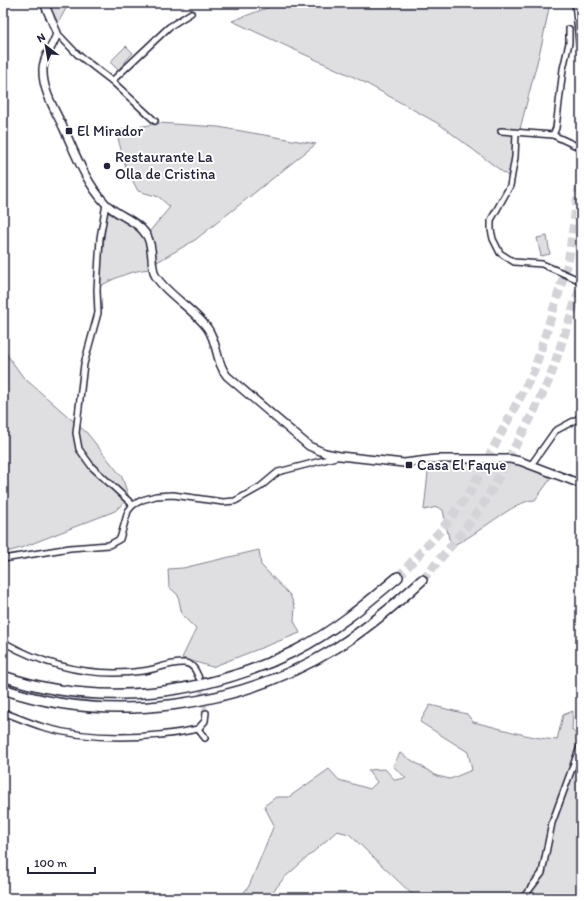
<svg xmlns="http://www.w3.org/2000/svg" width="584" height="901" font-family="Itim,sans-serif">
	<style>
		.green { fill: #dfdfe2; stroke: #80808e }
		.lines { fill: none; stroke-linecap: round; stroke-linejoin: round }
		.street-tunnel { stroke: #d3d3d8; stroke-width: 5; stroke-dasharray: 5 2.5; stroke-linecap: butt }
		.highway-tunnel { stroke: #d3d3d8; stroke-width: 9; stroke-dasharray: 9 4.5; stroke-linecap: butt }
		.street-casing { stroke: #22223b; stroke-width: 8 }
		.secondary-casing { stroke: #22223b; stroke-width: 10 }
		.highway-casing { stroke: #22223b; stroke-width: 12 }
		.street { stroke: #fff; stroke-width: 5 }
		.secondary { stroke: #fff; stroke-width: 7 }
		.highway { stroke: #fff; stroke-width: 9 }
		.poi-dot { fill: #22223b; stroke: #fff; stroke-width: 1.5 }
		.labels { text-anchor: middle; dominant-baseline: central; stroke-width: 4; stroke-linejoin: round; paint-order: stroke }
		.poi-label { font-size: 15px; fill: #22223b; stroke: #fff; text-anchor: start }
	</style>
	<rect width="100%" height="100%" fill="#fff"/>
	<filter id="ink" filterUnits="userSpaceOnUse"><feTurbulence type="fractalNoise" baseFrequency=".025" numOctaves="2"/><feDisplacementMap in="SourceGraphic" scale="8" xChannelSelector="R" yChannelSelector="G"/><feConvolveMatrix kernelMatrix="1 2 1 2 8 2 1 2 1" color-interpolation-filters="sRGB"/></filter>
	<g filter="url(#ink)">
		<g class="green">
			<path d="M46,3h23l-11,20z"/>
			<path d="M280,3h270l-8,40 -34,133 -69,-52 -79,-44 -128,-59z"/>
			<path d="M126,46l7,7 -15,17 -8,-8z"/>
			<path d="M158,123l60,4 98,17 -121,96 -38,22 -2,-12 -6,-18 21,-25 -11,-10 -21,-6 -12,-23 -10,-37c14,-4 28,-4 42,-8z"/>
			<path d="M107,212l35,21 7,17 2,17 -2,2c-18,2 -32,8 -47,16l-3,-1z"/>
			<path d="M547,236l3,18 -9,2 -4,-18z"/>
			<path d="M3,349l20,28 64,56 35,44 7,21 -14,13 -94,37 -18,5z"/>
			<path d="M509,462l29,8 14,7 -17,23c-21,0 -58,36 -80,44l-6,-5 -6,-29 -6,-3 -13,3 5,-47z"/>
			<path d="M259,550l2,15 29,30 5,12 -1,14 6,12 -88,34 -30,-9 14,-29 -14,-14 -4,-20 -9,-8 -1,-18 15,-1z"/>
			<path d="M430,705l37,9 6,8c28,6 55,16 84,18l6,-25 10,-4 -1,19 9,10v158h-165l-67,-64 -12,-3 -53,47 -16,20h-29l10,-12 25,-61 -10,-19 12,-9h13l40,-28 10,11 31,9 7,-7 -9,-12 17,-1 10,11 11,-2 -13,-12 7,-13 37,23 13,3 22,-9 -4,-18 -48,-30z"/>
		</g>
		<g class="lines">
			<path class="street-tunnel" d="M200,682l6,31"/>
			<g class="highway-tunnel">
				<path d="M398,577l44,-48 28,-37 64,-121 34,-108 13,-89"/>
				<path d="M422,580l40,-47 24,-33 45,-83 19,-39 31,-93"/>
			</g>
			<g class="street-casing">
				<g id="street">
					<path d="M57,33l20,21 35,27 43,40"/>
					<path d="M112,81l57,-54 22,-14"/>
					<path d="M501,131l52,4 28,13"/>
					<path d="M516,133l-1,24 -5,29 -19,34v10l2,9 7,14 14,9 28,2 39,17"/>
					<path d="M553,135l3,-7 7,-59 6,-26v-14"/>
					<path d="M106,204l-6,34 -3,52 1,23 -14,51 -8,69 3,16 13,18 41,38"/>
					<path d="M531,465l24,-34 26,-14"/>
					<path d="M3,559l67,-11 39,-3 11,-6 8,-28 5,-6 9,-5 14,-4 17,-1 50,7 12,-1 25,-14 18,-15 62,-16"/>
					<path d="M3,642c43,24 91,36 140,29 15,-2 27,-9 42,-8 8,1 11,8 14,15"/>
					<path d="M3,712c13,5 27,11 40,15 47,14 108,12 155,2l7,-8 1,-8"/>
					<path d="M198,729l7,9"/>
					<path d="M523,898l19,-25 10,-50 29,-79"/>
				</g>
			</g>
			<g class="secondary-casing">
				<path id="secondary" d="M44,3l13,30c-3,13 -14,23 -14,36 -1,21 12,41 21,60 12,26 21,52 41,74 12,13 33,17 42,33 7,12 3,27 8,39 9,17 41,36 53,54 10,15 8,34 19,47l82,70 16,7 15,3 64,7 32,-4h74l10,2 61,23"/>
			</g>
			<g class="highway-casing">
				<g id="highway">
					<path d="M577,3l4,39"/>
					<path d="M3,676c96,33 203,19 292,-25 38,-19 71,-47 103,-74"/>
					<path d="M3,689c108,37 237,18 333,-41 32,-20 59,-43 86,-68"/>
				</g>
			</g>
			<use href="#street" class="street"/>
			<use href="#secondary" class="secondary"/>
			<use href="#highway" class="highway"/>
		</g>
	</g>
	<g class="poi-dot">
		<rect x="65" y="127" width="8" height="8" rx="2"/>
		<circle cx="107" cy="166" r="4"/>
		<rect x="405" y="461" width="8" height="8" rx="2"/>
	</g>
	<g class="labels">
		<g class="poi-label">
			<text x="77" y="131">El Mirador</text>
			<text x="115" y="157">Restaurante La<tspan x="115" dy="17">Olla de Cristina</tspan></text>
			<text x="417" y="465">Casa El Faque</text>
		</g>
	</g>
	<rect width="584" height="901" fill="none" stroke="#fff" stroke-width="16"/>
	<rect x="8" y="8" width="568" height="885" fill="none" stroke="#22223b" stroke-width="1.5" filter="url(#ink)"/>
	<g transform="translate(46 46) rotate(329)" stroke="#ffffff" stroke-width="3" paint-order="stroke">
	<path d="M0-3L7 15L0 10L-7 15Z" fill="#22223b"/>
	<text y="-6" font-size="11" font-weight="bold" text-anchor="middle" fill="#22223b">N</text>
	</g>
	<path d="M28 867v6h67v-6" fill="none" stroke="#22223b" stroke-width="2"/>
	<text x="34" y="867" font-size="12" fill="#22223b" stroke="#ffffff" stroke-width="3" paint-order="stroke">100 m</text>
</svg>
